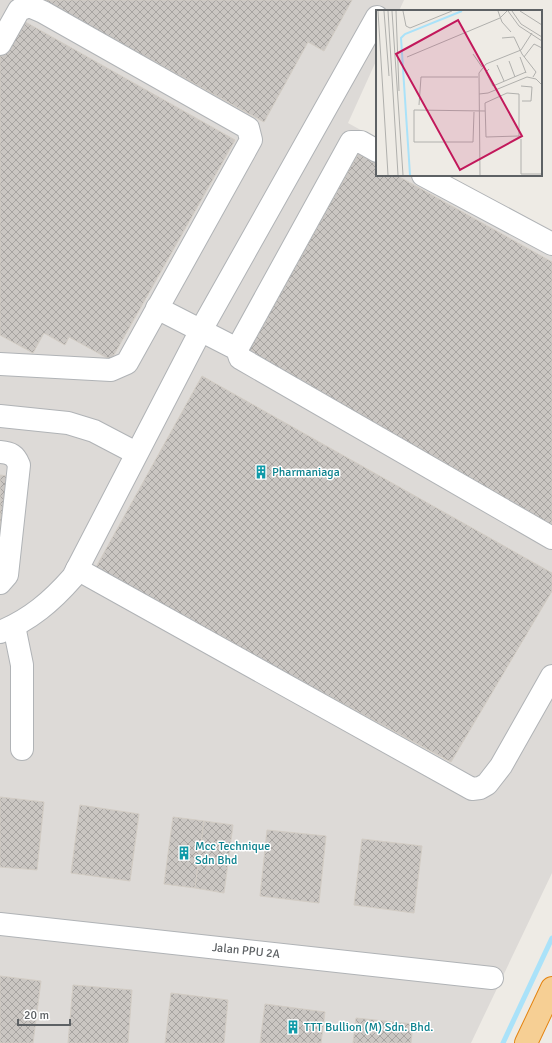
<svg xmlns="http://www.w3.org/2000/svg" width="552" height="1043" font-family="Signika,sans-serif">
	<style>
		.industrial { fill: #dddad7 }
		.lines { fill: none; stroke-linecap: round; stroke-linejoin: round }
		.stream { stroke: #aae2f9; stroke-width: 5 }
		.building { fill: url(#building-cross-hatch); stroke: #d2ccc4 }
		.minor-casing { stroke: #b0b3b6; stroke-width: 24 }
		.highway-casing { stroke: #e4830f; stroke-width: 24 }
		.minor { stroke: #fff; stroke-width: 22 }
		.highway { stroke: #f6cf94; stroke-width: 22 }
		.labels { text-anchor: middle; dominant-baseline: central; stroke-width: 3; stroke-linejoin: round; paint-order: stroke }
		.culture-label { font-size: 12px; fill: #0d838f; stroke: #fff; text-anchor: start }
		.street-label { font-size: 12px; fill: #5d6164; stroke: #fff }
		.inset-river { fill: none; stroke: #aae2f9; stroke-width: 2 }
		.inset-road { fill: none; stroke: #b0b0ad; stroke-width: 1 }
		.view { fill: #c2185b; fill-opacity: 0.15; stroke: #c2185b; stroke-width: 2 }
		.inset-edge { fill: none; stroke: #5d6164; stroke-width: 2 }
	</style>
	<defs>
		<pattern id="building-cross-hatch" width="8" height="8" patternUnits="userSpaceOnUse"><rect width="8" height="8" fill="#cac6c2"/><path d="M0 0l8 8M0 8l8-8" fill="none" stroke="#a7a4a1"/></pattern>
	</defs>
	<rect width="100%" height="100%" fill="#eeebe5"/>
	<path class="industrial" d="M0,0h404l-5,11h-22v48l-29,64 29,16v36h69l106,55v643l-81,170h-471z"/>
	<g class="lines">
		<path class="stream" d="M503,1043l49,-105"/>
	</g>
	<g class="building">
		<path d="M43,0h309l-28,51 -16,-9 -44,80z"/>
		<path d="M20,19l215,121 -124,220 -42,-23 -4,8 -21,-12 -11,20 -33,-18v-279z"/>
		<path d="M358,154l19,10v11h19l156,87v266l-307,-171z"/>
		<path d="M202,376l350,197v18l-101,171 -356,-193z"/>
		<path d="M0,475l7,1 -7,55z"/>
		<path d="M0,797l44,5 -7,68 -37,-3z"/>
		<path d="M80,805l59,9 -9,67 -59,-8z"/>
		<path d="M173,817l31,4 -9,67 -31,-4z"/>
		<path d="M204,821l29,4 -9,68 -29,-5z"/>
		<path d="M267,830l59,6 -7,67 -59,-7z"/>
		<path d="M362,839l60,7 -8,67 -60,-8z"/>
		<path d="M0,976l41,5 -8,62h-33z"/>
		<path d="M73,985l59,5 -4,53h-60z"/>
		<path d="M171,993l57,7 -4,43h-59z"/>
		<path d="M265,1004l60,8 -4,31h-61z"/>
		<path d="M356,1018l57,6 -2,19h-58z"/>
	</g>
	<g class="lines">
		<g class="minor-casing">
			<g id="minor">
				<path d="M0,44l19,-34 10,-4 14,6 205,116 3,12 -124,223 -16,7 -111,-6"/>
				<path d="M423,175l129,69"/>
				<path d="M157,308l80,41 3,9 312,180"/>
				<path d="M237,349l114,-207h10l16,9"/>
				<path d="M0,416l68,7 26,8 42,22"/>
				<path d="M0,452c11,1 15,3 19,13l-12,110 -7,8"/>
				<path d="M77,569l395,220 8,-1 7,-4 14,-18 51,-90"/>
				<path d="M14,626l8,39v84"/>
				<path d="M0,632c30,-12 52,-31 73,-55l128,-247 176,-313"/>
				<path d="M0,924l492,54"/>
			</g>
		</g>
		<g class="highway-casing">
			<path id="highway" d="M526,1043l26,-55"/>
		</g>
		<use href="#minor" class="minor"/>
		<use href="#highway" class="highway"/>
	</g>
	<defs>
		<g id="building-bare" transform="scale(1.08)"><path d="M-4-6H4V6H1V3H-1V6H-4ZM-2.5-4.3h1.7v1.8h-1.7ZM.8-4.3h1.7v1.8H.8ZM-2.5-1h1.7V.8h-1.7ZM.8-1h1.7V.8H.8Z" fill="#0f9aa8" stroke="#fff" stroke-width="2.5" paint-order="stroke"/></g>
	</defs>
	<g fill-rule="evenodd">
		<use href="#building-bare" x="261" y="472"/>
		<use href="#building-bare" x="184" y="853"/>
		<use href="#building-bare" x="293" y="1027"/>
	</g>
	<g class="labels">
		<g class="culture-label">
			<text x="272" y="472">Pharmaniaga</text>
			<text x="195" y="846">Mcc Technique<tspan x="195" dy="14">Sdn Bhd</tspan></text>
			<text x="304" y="1027">TTT Bullion (M) Sdn. Bhd.</text>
		</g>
		<g class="street-label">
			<text transform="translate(246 951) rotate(6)">Jalan PPU 2A</text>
		</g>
	</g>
	<g transform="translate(376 10)">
		<rect width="166" height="166" fill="#eeebe5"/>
		<path class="inset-river" d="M34,165l-9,-137 4,-4 57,-23"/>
		<path class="inset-road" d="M2,1l10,164M8,1l5,65M12,1l10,164M16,1l11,164M20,1l3,80M27,1l3,15 4,2 42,-17M122,1l4,11 9,10M132,1l11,15 23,15M136,1l9,13 21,13M144,1l22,14M126,28l12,-1 8,17 14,18 -3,5M97,44l9,13M31,47l93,-39 7,-7M144,47l6,16M148,47l10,-13 8,4M133,51l6,16M121,55l7,16M113,59l-3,3 7,14 33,-14M145,76l11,1 -1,14h-9M131,83l12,1v42l-33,1 -1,-34zM103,84l9,-1 39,-16 9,2 6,6M43,95l2,-28h57M98,102l-1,30h-59v-32l71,1M145,129v35h21M104,165l-1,-102 7,-9 35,-14 11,-17"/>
		<path class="view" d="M82,10l64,116 -62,34 -64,-116z"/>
		<rect width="166" height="166" class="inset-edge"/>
	</g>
	<path d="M18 1019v6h52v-6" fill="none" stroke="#5d6164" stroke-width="2"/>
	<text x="24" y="1019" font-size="12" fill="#5d6164" stroke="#ffffff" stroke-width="3" paint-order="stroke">20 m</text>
</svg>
